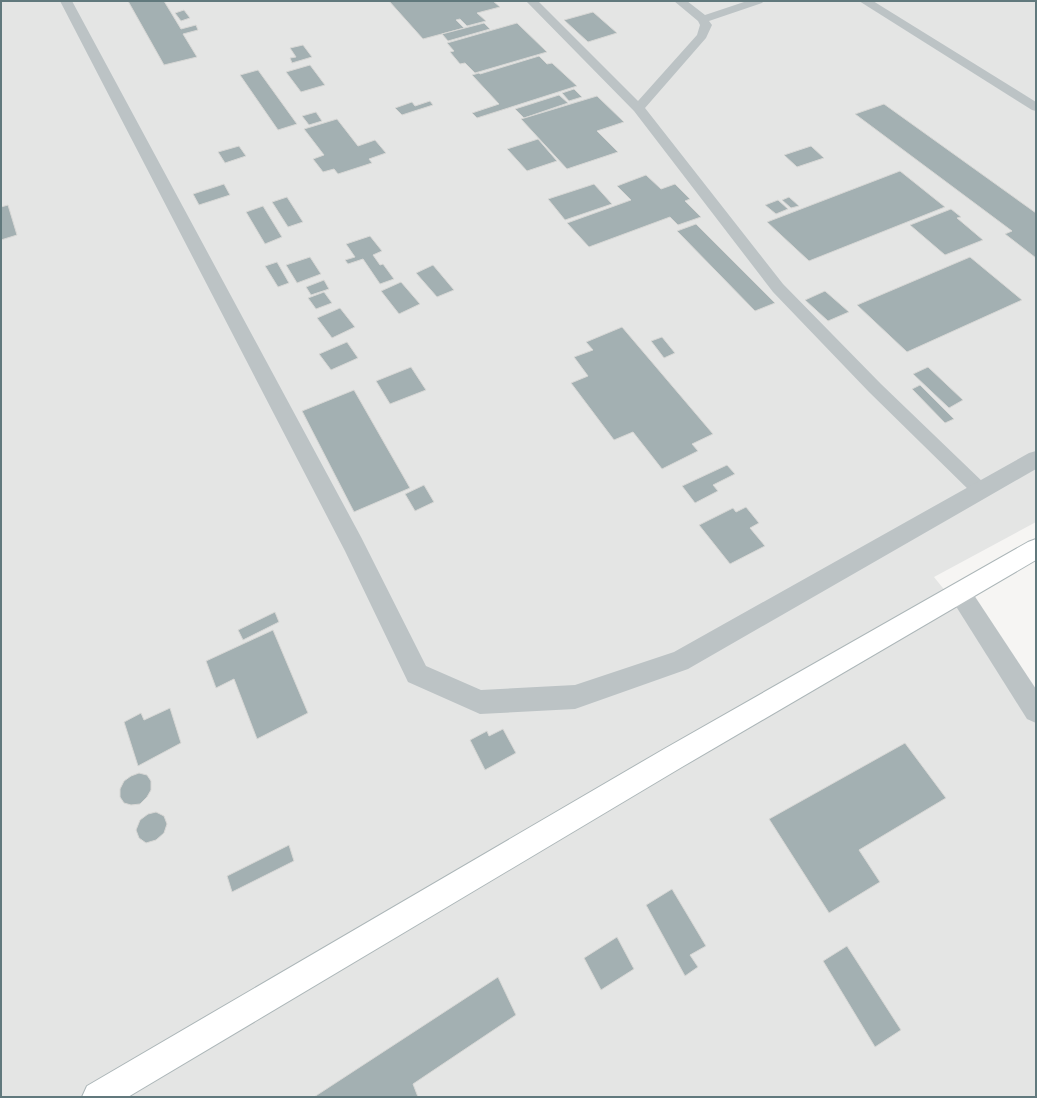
<svg xmlns="http://www.w3.org/2000/svg" width="1037" height="1098" font-family="Ubuntu,sans-serif">
	<style>
		.built { fill: #e4e5e4 }
		.building { fill: #a3b0b2; stroke: #d7d7d5 }
		.lines { fill: none; stroke-linecap: round; stroke-linejoin: round }
		.secondary-casing { stroke: #acb6b8; stroke-width: 2 }
		.lane { fill: #bcc3c5; fill-rule: evenodd }
		.street { fill: #bcc3c5; fill-rule: evenodd }
		.secondary { fill: #fff; fill-rule: evenodd }
	</style>
	<rect width="100%" height="100%" fill="#f6f5f3"/>
	<path class="built" d="M1,1h1035v521l-102,55 102,127v393h-1035z"/>
	<g class="building">
		<path d="M128,1h36l17,28 15,-4 2,5 -15,4 14,23 -33,8z"/>
		<path d="M389,1h104l7,6 -23,6 9,8 -19,5 -7,-7 -4,1 8,8 -41,11z"/>
		<path d="M184,10l6,8 -9,3 -6,-8z"/>
		<path d="M593,12l24,21 -29,9 -24,-22z"/>
		<path d="M484,23l6,6 -42,12 -6,-7z"/>
		<path d="M517,23l30,29 -72,21 -10,-10 -5,1 -10,-12 4,-1 -7,-8z"/>
		<path d="M303,45l9,12 -20,6 -2,-5 6,-1 -6,-9z"/>
		<path d="M539,56l8,8 5,-1 25,23 -100,32 -5,-5 27,-9 -27,-29 7,-2 1,1z"/>
		<path d="M310,65l15,20 -24,7 -15,-20z"/>
		<path d="M258,70l39,54 -19,6 -38,-55z"/>
		<path d="M574,89l8,8 -13,4 -7,-8z"/>
		<path d="M559,95l9,8 -44,15 -9,-9z"/>
		<path d="M597,96l27,26 -27,9 21,21 -51,17 -46,-50z"/>
		<path d="M430,101l3,4 -31,10 -7,-7 17,-6 3,4z"/>
		<path d="M884,104l152,109v45l-31,-24 7,-3 -157,-117z"/>
		<path d="M316,112l6,9 -13,4 -7,-9z"/>
		<path d="M337,119l21,27 17,-6 11,13 -17,6 3,4 -34,11 -4,-5 -11,3 -10,-13 11,-4 -20,-26z"/>
		<path d="M538,139l19,22 -30,10 -20,-22z"/>
		<path d="M239,146l7,10 -21,7 -7,-11z"/>
		<path d="M811,146l13,12 -27,9 -13,-12z"/>
		<path d="M900,171l45,36 -136,54 -42,-39z"/>
		<path d="M646,175l15,14 14,-5 15,15 -5,2 16,16 -23,8 -8,-8 -81,30 -22,-24 64,-23 -14,-14z"/>
		<path d="M224,184l6,11 -31,10 -6,-11z"/>
		<path d="M594,184l18,20 -47,16 -17,-21z"/>
		<path d="M287,197l16,25 -15,5 -16,-25z"/>
		<path d="M789,197l10,9 -8,2 -9,-8z"/>
		<path d="M778,200l10,9 -12,5 -11,-9z"/>
		<path d="M8,205l9,30 -16,5v-33z"/>
		<path d="M263,206l19,31 -17,7 -19,-32z"/>
		<path d="M951,209l10,8 -4,1 26,22 -38,15 -35,-30z"/>
		<path d="M696,224l79,79 -20,8 -78,-80z"/>
		<path d="M370,236l12,15 -9,4 7,10 3,-1 11,15 -14,5 -17,-25 -15,5 -3,-4 10,-3 -9,-13z"/>
		<path d="M310,257l11,17 -24,9 -11,-18z"/>
		<path d="M970,257l52,43 -115,52 -50,-47z"/>
		<path d="M277,262l12,21 -11,4 -13,-21z"/>
		<path d="M433,265l21,25 -17,7 -21,-24z"/>
		<path d="M324,280l5,9 -18,6 -5,-8z"/>
		<path d="M401,282l19,22 -21,10 -18,-23z"/>
		<path d="M825,291l24,21 -21,9 -23,-21z"/>
		<path d="M324,292l8,11 -16,6 -8,-11z"/>
		<path d="M340,308l15,19 -23,11 -15,-20z"/>
		<path d="M622,327l91,107 -21,10 6,7 -36,18 -29,-37 -19,8 -43,-57 17,-7 -14,-19 19,-7 -7,-8z"/>
		<path d="M662,337l13,16 -11,5 -13,-17z"/>
		<path d="M347,342l11,16 -27,12 -12,-16z"/>
		<path d="M411,367l15,23 -36,14 -14,-23z"/>
		<path d="M928,367l35,33 -14,8 -36,-34z"/>
		<path d="M920,385l34,34 -9,4 -33,-34z"/>
		<path d="M354,390l56,98 -56,24 -52,-101z"/>
		<path d="M727,465l8,9 -22,11 5,6 -23,12 -13,-17z"/>
		<path d="M424,485l10,17 -19,9 -10,-17z"/>
		<path d="M746,507l13,16 -9,5 15,18 -35,18 -31,-39 34,-17 3,4z"/>
		<path d="M275,612l4,10 -36,18 -5,-10z"/>
		<path d="M273,630l35,83 -51,26 -23,-60 -18,9 -10,-27z"/>
		<path d="M170,708l11,35 -43,23 -14,-44 17,-9 3,7z"/>
		<path d="M503,729l13,24 -31,17 -15,-30 17,-9 2,5z"/>
		<path d="M905,743l41,55 -87,52 21,32 -51,31 -60,-94z"/>
		<path d="M139,773l8,2 4,6v9l-4,7 -7,7 -9,1 -7,-2 -4,-6v-8l4,-8 7,-5z"/>
		<path d="M156,812l8,4 3,8 -3,9 -8,7 -10,3 -7,-5 -3,-8 4,-10 8,-6z"/>
		<path d="M289,845l5,16 -62,31 -5,-16z"/>
		<path d="M672,889l34,57 -16,9 8,12 -13,9 -39,-71z"/>
		<path d="M617,937l17,32 -33,21 -17,-32z"/>
		<path d="M847,946l54,84 -26,17 -52,-86z"/>
		<path d="M498,977l18,38 -103,69 5,13h-104z"/>
	</g>
	<g class="lines">
		<g class="secondary-casing">
			<path id="secondary" d="M1036,539v21l-354,207 -554,330h-46l5,-11 577,-337 364,-207z"/>
		</g>
		<g class="lane">
			<path d="M526,1h12l100,100 59,-66 3,-10 -2,-4 -24,-20h13l18,14 42,-14h17l-2,2 -53,18 3,4 -6,13 -61,70 138,176 98,100 105,101 3,5 -3,5 -6,3 -6,-3 -105,-103 -96,-100 -139,-181z"/>
			<path d="M859,1h14l163,101v9l-4,-1z"/>
		</g>
		<g class="street">
			<path d="M60,1h12l289,536 65,129 55,24 94,-5 99,-33 355,-199 7,-2v18l-348,200 -113,40 -95,5 -72,-32 -63,-131z"/>
			<path d="M960,583l8,3 68,103v34l-9,-4 -75,-119 -3,-7 3,-7z"/>
		</g>
		<use href="#secondary" class="secondary"/>
	</g>
	<rect width="1037" height="1098" fill="none" stroke="#61797d" stroke-width="4"/>
</svg>
